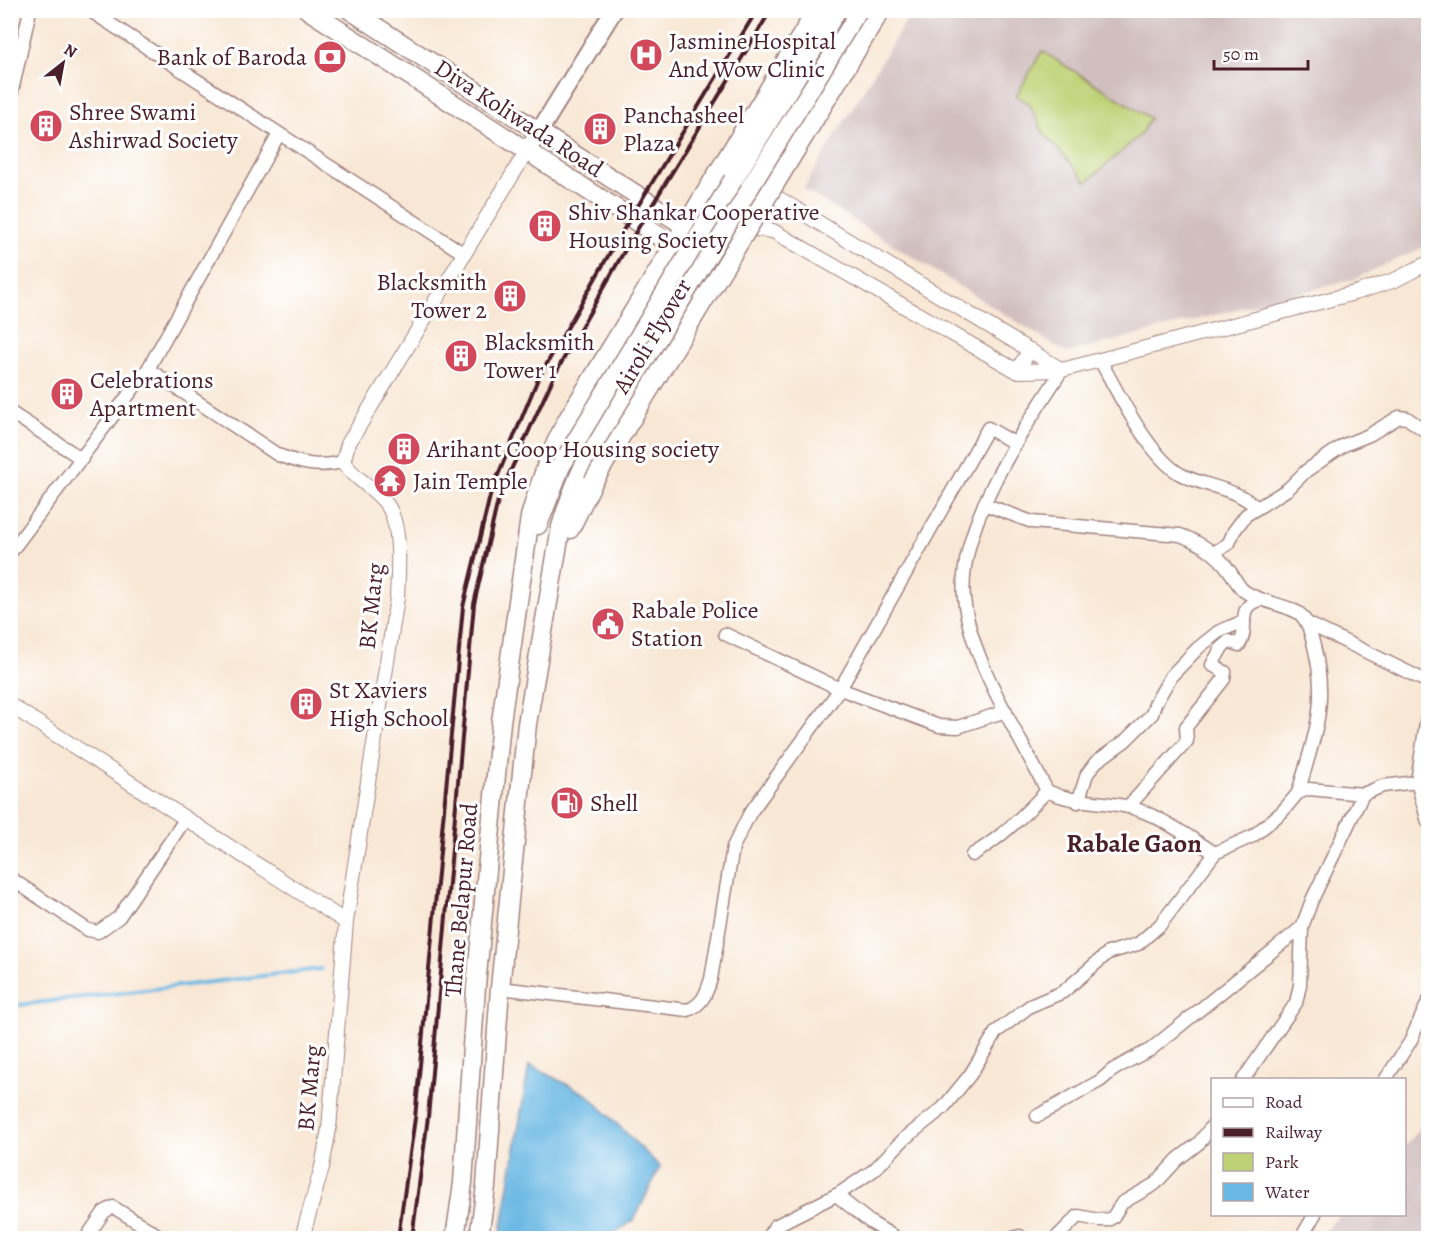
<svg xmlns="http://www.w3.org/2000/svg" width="1439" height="1249" font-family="Alegreya,serif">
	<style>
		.industrial { fill: #d1bfbf }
		.green { fill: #bed174; stroke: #847850; stroke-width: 1.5 }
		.water { fill: #69b7e3; stroke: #5a6b87; stroke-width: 1.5 }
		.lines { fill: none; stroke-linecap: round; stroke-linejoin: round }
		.stream { stroke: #69b7e3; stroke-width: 4 }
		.minor-casing { stroke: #a18380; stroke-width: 15 }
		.tertiary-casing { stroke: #a18380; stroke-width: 16 }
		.secondary-casing { stroke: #a18380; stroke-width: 20 }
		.primary-casing { stroke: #a18380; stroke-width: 21 }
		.minor { stroke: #fff; stroke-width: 12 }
		.tertiary { stroke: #fff; stroke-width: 14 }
		.secondary { stroke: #fff; stroke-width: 16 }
		.primary { stroke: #fff; stroke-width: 18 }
		.rail { stroke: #4a1f2b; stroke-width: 4 }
		.primary-bridge-casing { stroke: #a18380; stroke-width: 21; stroke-linecap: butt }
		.primary-bridge { stroke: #fff; stroke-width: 18 }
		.labels { text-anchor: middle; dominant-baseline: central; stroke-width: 6; stroke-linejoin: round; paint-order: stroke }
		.poi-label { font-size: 24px; fill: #4a1f2b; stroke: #fff; text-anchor: start }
		.street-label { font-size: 24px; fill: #4a1f2b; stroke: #fff }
		.neighbourhood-label { font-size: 26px; font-weight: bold; fill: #4a1f2b; stroke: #fff }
	</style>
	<rect width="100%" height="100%" fill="#fff"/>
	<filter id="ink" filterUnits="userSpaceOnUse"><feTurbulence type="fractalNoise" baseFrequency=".0167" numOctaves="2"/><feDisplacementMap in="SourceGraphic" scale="12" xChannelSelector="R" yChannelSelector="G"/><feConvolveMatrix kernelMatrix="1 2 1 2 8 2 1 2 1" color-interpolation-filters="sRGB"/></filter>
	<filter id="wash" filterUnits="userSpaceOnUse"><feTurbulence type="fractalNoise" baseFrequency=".008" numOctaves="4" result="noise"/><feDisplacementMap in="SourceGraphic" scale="24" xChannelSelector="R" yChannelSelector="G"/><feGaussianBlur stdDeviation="1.35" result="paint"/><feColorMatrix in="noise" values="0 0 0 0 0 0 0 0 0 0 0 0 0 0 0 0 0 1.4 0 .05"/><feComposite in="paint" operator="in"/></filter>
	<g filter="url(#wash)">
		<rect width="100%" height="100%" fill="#f8e7d4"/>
		<g class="industrial">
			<path d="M912,11h516v234l-74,34 -287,74 -264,-164z"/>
			<path d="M1428,1120v118h-110l22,-23 64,-1 1,-68z"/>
		</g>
		<path class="green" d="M1042,51l108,67 -9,16 -54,48 -44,-50 -14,-29 -13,-7z"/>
		<path class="water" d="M529,1065l59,30 72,72 -26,53 -26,18h-108z"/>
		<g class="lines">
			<path class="stream" d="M10,1006l311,-37"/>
		</g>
	</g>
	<g filter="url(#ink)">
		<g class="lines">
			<g class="minor-casing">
				<g id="minor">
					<path d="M89,10l374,243"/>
					<path d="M10,100l20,-90"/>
					<path d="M1100,360c17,31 50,99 82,115 24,12 55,13 75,33"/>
					<path d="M148,369l130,86c24,9 40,13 65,7"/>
					<path d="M1062,370c-38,59 -105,155 -98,228 6,61 55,137 83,193 27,13 53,9 82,16 31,8 59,30 86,46l38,-17 29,-24 16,-19 11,-4 54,5 20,-8 34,-4 11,-72"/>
					<path d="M10,412l72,47"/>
					<path d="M984,504l48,18 148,13c19,7 36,17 48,34 6,7 8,15 16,22 16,12 48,14 58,25 7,8 10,21 12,30 15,59 0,91 -16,147"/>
					<path d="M10,553l138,-184 131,-235"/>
					<path d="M1214,553l15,-10 5,-12 12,-16 42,-26 18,-18 38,-26 25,-10 30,-18 8,1 21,15"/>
					<path d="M1307,623l121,59"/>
					<path d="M725,634l115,55 99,37 19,1 48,-16"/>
					<path d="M1417,782l11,40"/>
					<path d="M1078,802l9,-28 9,-12 29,-21 27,-27 3,-10 16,-28 27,-28 20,-16 26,-11"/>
					<path d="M1128,807l59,-66 -1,-14 38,-48 1,-7 -13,-7 10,-18 7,-6 10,4c12,-18 -5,-37 20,-45"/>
					<path d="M972,855c29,-17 52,-40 75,-64"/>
					<path d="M10,878l78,52 10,2 21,-15 67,-99"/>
					<path d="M500,988l188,22c15,-6 18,-16 23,-31l22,-132 17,-34 90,-124 148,-261 28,16"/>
					<path d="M1243,1080l53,-77 4,-18 2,-58 10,-27 51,-106"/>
					<path d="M1385,1080l25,-38 18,-40"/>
					<path d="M1037,1116c21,-11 41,-23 61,-34 6,-3 10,-9 15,-12 12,-7 24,-14 37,-20l152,-123"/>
					<path d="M836,1195l34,27 26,16"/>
					<path d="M86,1238l18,-26 9,-5 50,31"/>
					<path d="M767,1238l8,-12 65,-33 34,-23 30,-31 39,-31 27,-33 26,-43 34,-26 33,-14 45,-39 30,-9 22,-19 55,-72"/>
					<path d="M1013,1238l7,-2"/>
					<path d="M1056,1238l22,-22 21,4h9l5,-3 9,-14 33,-19 23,-25 21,-16 13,-17"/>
					<path d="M1301,1238l14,-24"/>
				</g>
			</g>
			<g class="tertiary-casing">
				<g id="tertiary">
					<path d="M768,192l294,178 296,-78 37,-12 33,-17"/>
					<path d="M721,234l17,-7 35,4 244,140 13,-21"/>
					<path d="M1017,371l45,-1"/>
					<path d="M10,705l336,217"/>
					<path d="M302,1238l20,-71 7,-38 17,-207 51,-324c1,-27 6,-77 -13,-97 -13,-15 -29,-22 -41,-39l5,-18 179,-293"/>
				</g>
			</g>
			<g class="secondary-casing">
				<path id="secondary" d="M527,151l87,-141"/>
			</g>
			<g class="primary-casing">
				<g id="primary">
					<path d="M308,10l374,241"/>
					<path d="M350,10l335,216 11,3"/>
					<path d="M733,180l104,-170"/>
					<path d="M538,525l23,-59"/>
					<path d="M570,529l23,-47"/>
					<path d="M455,1238l8,-55 13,-197 25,-264 29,-205c9,-33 20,-64 36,-95l251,-412"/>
					<path d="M479,1238l7,-52 14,-198 27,-264 34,-197c9,-31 20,-59 36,-87l124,-206 140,-224"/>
				</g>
			</g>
			<use href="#minor" class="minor"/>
			<use href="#tertiary" class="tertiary"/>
			<use href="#secondary" class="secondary"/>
			<use href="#primary" class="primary"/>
			<g class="rail">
				<path d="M398,1238l17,-120 48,-511 28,-115 46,-111 79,-139 141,-232"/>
				<path d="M412,1238l16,-121 46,-513 25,-108 56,-122 71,-126 145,-238"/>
			</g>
			<g class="primary-bridge-casing">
				<g id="primary-bridge">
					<path d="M561,466l172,-286"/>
					<path d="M593,482l288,-472"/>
				</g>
			</g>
			<use href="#primary-bridge" class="primary-bridge"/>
		</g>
	</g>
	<defs>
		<g id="hospital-disc" transform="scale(1.725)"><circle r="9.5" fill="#d1495b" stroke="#fff"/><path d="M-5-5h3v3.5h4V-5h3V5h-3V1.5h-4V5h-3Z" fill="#fff"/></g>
		<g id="bank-disc" transform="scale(1.725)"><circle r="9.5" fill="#d1495b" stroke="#fff"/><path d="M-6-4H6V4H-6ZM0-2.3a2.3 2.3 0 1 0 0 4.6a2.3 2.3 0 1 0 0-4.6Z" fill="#fff"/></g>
		<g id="building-disc" transform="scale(1.725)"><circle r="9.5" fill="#d1495b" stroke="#fff"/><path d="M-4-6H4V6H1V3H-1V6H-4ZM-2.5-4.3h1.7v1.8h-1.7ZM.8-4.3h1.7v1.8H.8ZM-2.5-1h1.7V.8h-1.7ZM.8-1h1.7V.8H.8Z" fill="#fff"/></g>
		<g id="temple-disc" transform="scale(1.725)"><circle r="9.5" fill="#d1495b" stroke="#fff"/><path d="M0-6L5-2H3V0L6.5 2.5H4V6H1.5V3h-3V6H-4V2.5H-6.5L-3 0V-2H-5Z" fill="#fff"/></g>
		<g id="civic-disc" transform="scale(1.725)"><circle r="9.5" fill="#d1495b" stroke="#fff"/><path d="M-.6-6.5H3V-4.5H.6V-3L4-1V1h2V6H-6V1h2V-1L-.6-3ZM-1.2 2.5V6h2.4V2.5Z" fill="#fff"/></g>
		<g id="fuel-disc" transform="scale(1.725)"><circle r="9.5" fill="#d1495b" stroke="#fff"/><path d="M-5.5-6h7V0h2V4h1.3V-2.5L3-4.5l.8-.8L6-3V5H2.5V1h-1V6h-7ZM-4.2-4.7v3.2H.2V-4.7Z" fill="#fff"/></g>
	</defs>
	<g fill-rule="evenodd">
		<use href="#hospital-disc" x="646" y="55"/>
		<use href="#bank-disc" x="330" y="57"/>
		<use href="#building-disc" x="46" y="126"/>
		<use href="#building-disc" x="600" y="129"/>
		<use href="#building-disc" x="545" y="226"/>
		<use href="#building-disc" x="510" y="296"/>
		<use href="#building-disc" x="461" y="356"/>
		<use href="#building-disc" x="67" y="394"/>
		<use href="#building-disc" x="404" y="449"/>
		<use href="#temple-disc" x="390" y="481"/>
		<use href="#civic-disc" x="608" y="624"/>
		<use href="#building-disc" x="306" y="704"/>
		<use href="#fuel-disc" x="567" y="803"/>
	</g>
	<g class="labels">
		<g class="poi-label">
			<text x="669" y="41">Jasmine Hospital<tspan x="669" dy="28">And Wow Clinic</tspan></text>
			<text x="307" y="57" text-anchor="end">Bank of Baroda</text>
			<text x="69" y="112">Shree Swami<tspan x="69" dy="28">Ashirwad Society</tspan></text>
			<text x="623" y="115">Panchasheel<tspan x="623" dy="28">Plaza</tspan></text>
			<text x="568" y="212">Shiv Shankar Cooperative<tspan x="568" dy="28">Housing Society</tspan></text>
			<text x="487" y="282" text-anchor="end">Blacksmith<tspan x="487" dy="28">Tower 2</tspan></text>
			<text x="484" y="342">Blacksmith<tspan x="484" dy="28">Tower 1</tspan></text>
			<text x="90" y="380">Celebrations<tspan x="90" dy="28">Apartment</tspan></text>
			<text x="427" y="449">Arihant Coop Housing society</text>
			<text x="413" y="481">Jain Temple</text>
			<text x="631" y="610">Rabale Police<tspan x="631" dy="28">Station</tspan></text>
			<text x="329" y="690">St Xaviers<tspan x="329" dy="28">High School</tspan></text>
			<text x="590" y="803">Shell</text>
		</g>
		<g class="street-label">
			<text transform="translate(519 118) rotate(33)">Diva Koliwada Road</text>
			<text transform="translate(652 336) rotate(-59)">Airoli Flyover</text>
			<text transform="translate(371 606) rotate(-84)">BK Marg</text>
			<text transform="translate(461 900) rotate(-85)">Thane Belapur Road</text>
			<text transform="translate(309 1088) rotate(-85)">BK Marg</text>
		</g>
		<g class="neighbourhood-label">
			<text x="1134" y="843">Rabale Gaon</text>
		</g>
	</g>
	<rect width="1439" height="1249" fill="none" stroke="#fff" stroke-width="36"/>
	<rect x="1211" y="1078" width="195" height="138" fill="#ffffff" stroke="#b7a5aa" stroke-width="1.5"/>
	<rect x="1223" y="1098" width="30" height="9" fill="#ffffff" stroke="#b7a5aa" stroke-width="1.5"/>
	<text x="1265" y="1108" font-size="18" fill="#4a1f2b">Road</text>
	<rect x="1223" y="1128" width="30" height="9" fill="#4a1f2b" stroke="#b7a5aa" stroke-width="1.5"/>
	<text x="1265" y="1138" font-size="18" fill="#4a1f2b">Railway</text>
	<rect x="1223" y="1153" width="30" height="18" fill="#bed174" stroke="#b7a5aa" stroke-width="1.5"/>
	<text x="1265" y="1168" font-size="18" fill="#4a1f2b">Park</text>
	<rect x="1223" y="1183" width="30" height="18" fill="#69b7e3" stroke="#b7a5aa" stroke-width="1.5"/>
	<text x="1265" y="1198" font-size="18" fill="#4a1f2b">Water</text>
	<g transform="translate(63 63) rotate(31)" stroke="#ffffff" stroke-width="4.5" paint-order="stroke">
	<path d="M0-4.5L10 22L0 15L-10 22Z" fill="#4a1f2b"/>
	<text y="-9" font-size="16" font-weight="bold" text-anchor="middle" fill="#4a1f2b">N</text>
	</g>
	<path d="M1214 60v9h94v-9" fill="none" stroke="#4a1f2b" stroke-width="3"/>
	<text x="1223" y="60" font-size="18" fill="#4a1f2b" stroke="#ffffff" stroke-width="4.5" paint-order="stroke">50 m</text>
</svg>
